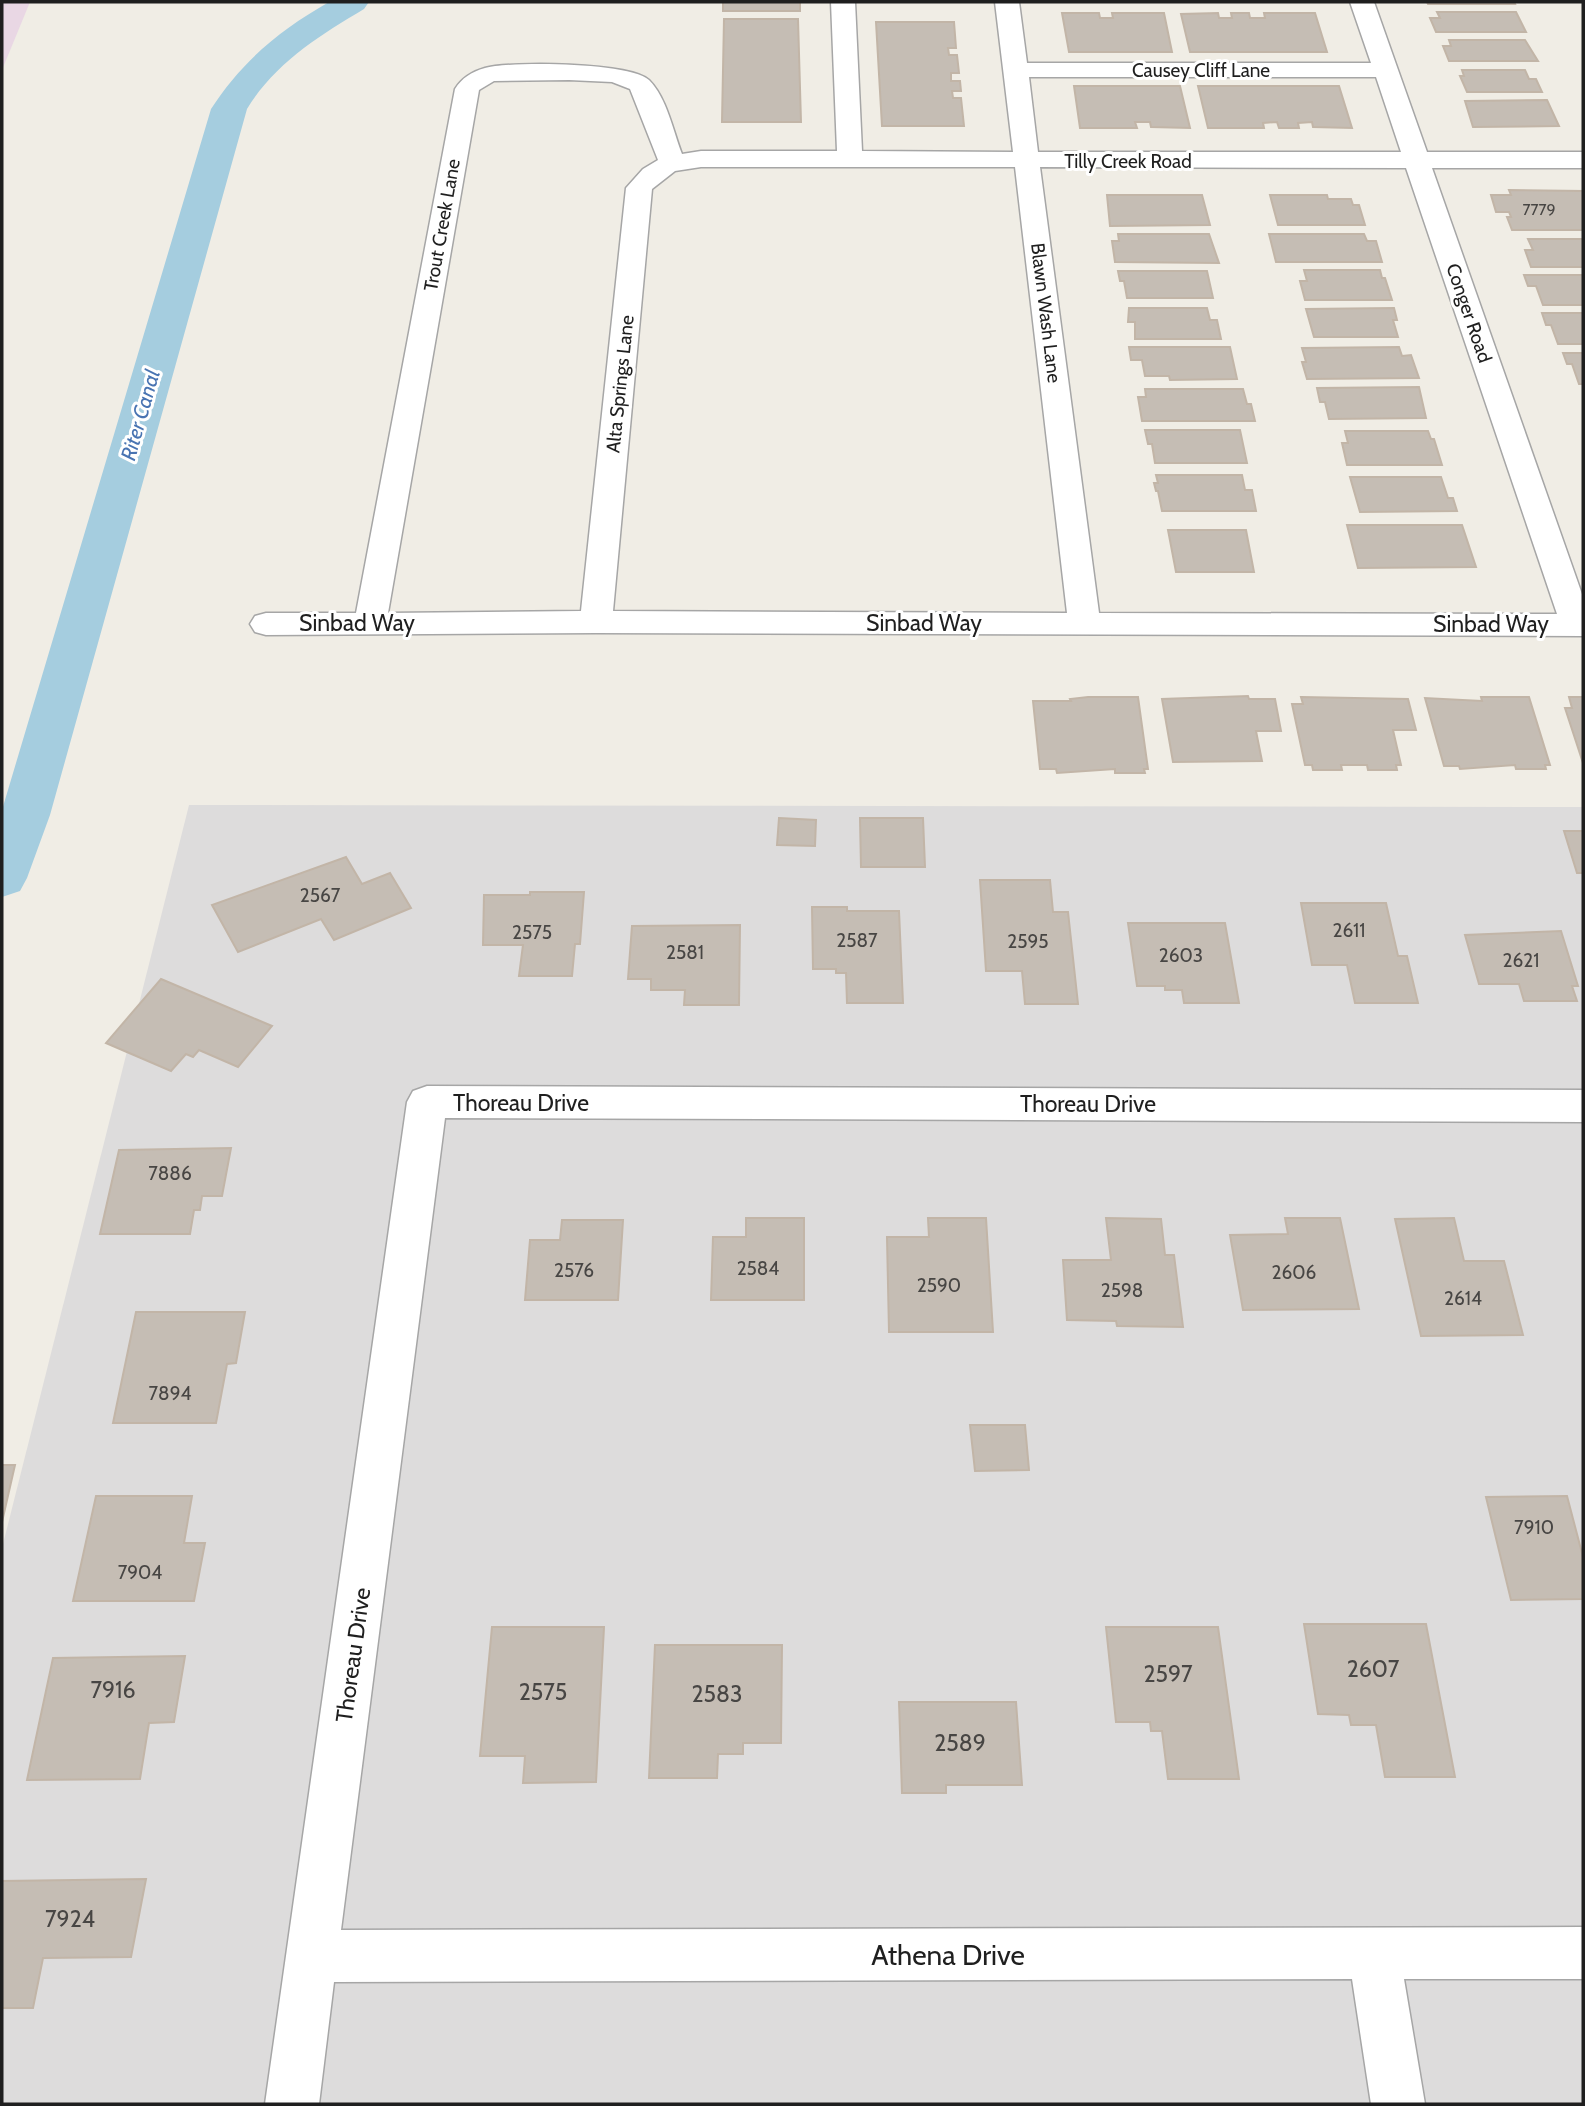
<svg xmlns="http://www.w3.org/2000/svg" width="1585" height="2106" font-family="Cabin,sans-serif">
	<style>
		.residential { fill: #dddcdc }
		.industrial { fill: #e9d7e4 }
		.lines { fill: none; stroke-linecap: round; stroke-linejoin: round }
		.canal { fill: #a5cddf; fill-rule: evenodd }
		.building { fill: #c5bdb4; stroke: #c2b5a7; stroke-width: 2 }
		.minor-casing { stroke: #a6a6a6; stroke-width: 3 }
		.minor { fill: #fff; fill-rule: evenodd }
		.labels { text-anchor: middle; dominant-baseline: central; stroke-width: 6; stroke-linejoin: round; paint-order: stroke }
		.far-number-label { font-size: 16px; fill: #484644 }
		.far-street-label { font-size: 19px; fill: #1f1f1f; stroke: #fff }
		.number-label { font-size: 19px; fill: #484644 }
		.far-water-label { font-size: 21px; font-style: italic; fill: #4974b2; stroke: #fff }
		.street-label { font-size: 23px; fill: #1f1f1f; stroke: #fff }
		.near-number-label { font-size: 23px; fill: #484644 }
		.near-street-label { font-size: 28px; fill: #1f1f1f; stroke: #fff }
	</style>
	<rect width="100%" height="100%" fill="#f0ede5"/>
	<path class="residential" d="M189,805l1394,2v1297h-1581v-556z"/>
	<path class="industrial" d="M2,2h28l-28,68z"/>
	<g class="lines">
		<path class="canal" d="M329,2h40l-5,7c-45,27 -89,54 -117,100l-197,706 -23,63 -7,13 -18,6v-87l209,-701c31,-48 69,-79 118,-107z"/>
	</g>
	<g class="building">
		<rect x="723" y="2" width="77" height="9"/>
		<path d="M1427,2h87l1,2h-87z"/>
		<path d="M1437,12h79l10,20h-90l-6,-14h10z"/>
		<path d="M1062,13h37l1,5h13l-1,-5h52l8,39h-103z"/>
		<path d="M1218,13l1,5h13l-1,-5h18l1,5h15l-1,-5h51l12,39h-137l-9,-38z"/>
		<path d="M724,19h74l3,103h-79z"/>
		<path d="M876,22h78l2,26h-8l1,7h8l2,18h-8v8h9l1,10h-9l1,7h8l3,28h-82z"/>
		<path d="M1449,40h76l13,21h-89l-6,-15h8z"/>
		<path d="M1462,70h63l4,9h7l6,13h-75l-7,-16h4z"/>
		<path d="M1074,86h106l10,42 -39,-1 -1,-5h-15l2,6h-57z"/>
		<path d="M1198,86h141l13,42 -39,-1 -1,-5 -14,1 1,5h-20l-2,-6 -14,1 1,5h-56z"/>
		<path d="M1547,100l12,26 -86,1 -8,-26z"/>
		<path d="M1509,190l74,1v39h-71l-5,-13h4l-2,-5h-13l-5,-17h20z"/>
		<path d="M1107,195h95l8,30 -100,1z"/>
		<path d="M1270,195h57l1,4h23l2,6h6l6,20h-87z"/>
		<path d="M1118,234h91l10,29 -104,-1 -3,-21h7z"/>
		<path d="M1269,234h95l3,7h9l6,21h-106z"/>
		<path d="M1528,239h55v28h-52l-6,-17h8z"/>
		<path d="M1304,270h76l2,8h3l7,22h-87l-5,-19h7z"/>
		<path d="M1118,271h89l6,27h-86l-3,-17h-4z"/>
		<path d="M1524,275h59v30h-40l-7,-19h-8z"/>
		<path d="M1129,308h78l3,12h7l4,19h-86v-17h-7z"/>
		<path d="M1394,308l3,12h-4l5,17h-84l-8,-28z"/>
		<path d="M1542,313h41v31h-25l-7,-19h-5z"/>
		<path d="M1129,347h101l7,32 -67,1 -1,-4h-24l-3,-16h-11z"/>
		<path d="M1399,347l3,9 9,-1 8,23 -112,1 -5,-17h4l-4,-14z"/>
		<path d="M1563,353h20v31h-4l-7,-20h-5z"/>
		<path d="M1419,387l7,31 -97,1 -4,-17h-5l-3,-14z"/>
		<path d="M1145,389h98l4,15h4l4,17h-113l-4,-24h8z"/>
		<path d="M1145,430h95l7,33h-92l-3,-19h-4z"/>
		<path d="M1345,431h83l3,8h3l8,26h-95l-5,-22h6z"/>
		<path d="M1156,475h86l3,15h7l4,21h-94l-4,-20h-2l-2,-8h4z"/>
		<path d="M1350,477h91l7,21h5l4,13 -97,1z"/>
		<path d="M1347,525h115l14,42 -118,1z"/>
		<path d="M1168,530h78l8,42h-78z"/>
		<path d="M1248,696l1,3h26l6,32h-25l6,30 -89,1 -11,-63z"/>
		<path d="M1088,697h50l10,72h-4l1,4h-30v-4l-58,4 -1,-4h-16l-7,-68h38l-1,-2z"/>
		<path d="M1301,697l107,2 8,31h-23l8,35h-5l1,5h-29l-1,-5h-26l1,5h-29l-1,-5h-7l-13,-61h11z"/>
		<path d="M1481,697h48l21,68h-5l1,4h-30l-1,-4 -55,4 -1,-3h-15l-19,-68 57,3z"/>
		<path d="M1569,697h14v66l-18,-55h7z"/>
		<path d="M779,818l37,2 -1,26 -38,-1z"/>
		<path d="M860,818h63l2,49h-64z"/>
		<path d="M1564,831h19v42h-6z"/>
		<path d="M346,857l16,27 28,-11 21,35 -77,32 -13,-21 -83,33 -26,-47z"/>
		<path d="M980,880h70l3,32h15l10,92h-53l-3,-33h-36z"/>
		<path d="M530,892h54l-4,52h-5l-3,32h-53l4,-31h-40l1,-50h46z"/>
		<path d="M1301,903h85l12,53h9l11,47h-63l-8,-38h-35z"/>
		<path d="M812,907h35v4h52l4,92h-56l-1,-30h-10v-4h-23z"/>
		<path d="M1128,923h97l14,80h-55l-2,-13h-17v-4h-28z"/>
		<path d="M740,925l-1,80h-55l1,-15h-34v-11h-23l4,-53z"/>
		<path d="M1561,931l17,55h-6l5,15h-53l-5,-17h-40l-14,-49z"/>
		<path d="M161,979l111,47 -34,41 -39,-17 -6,7 -7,-3 -15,17 -65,-28z"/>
		<path d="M231,1148l-9,48h-20l-2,14h-6l-4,24h-90l19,-84z"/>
		<path d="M746,1218h58v82h-93l2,-63h33z"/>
		<path d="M928,1218h58l7,114h-104l-2,-95h42z"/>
		<path d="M1106,1218l55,1 4,36h9l9,72 -66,-1 -1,-5 -49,-1 -4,-60h48z"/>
		<path d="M1285,1218h55l19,91 -116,1 -13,-75 58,-1z"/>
		<path d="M1454,1218l10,43h40l19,74 -102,1 -26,-117z"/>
		<path d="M562,1220h61l-5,80h-93l5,-60h30z"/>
		<path d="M136,1312h109l-9,51 -9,1 -11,59h-103z"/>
		<path d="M970,1425h55l4,45 -54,1z"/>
		<path d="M2,1465h13l-13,57z"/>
		<path d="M96,1496h96l-8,47h21l-11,58h-121z"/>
		<path d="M1567,1496l16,61v42l-72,1 -25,-103z"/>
		<path d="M1304,1624h122l29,153h-70l-9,-52h-25l-2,-10 -31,-1z"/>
		<path d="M492,1627h112l-8,155 -73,1 2,-27h-45z"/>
		<path d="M1106,1627h112l21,152h-71l-6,-48h-11l-1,-9h-34z"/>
		<path d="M655,1645h127l-1,98h-38v11h-25l-1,24h-68z"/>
		<path d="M185,1656l-11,66 -25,1 -9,56 -113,1 26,-122z"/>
		<path d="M899,1702h117l6,83h-76v8h-44z"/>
		<path d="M146,1879l-15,78 -88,1 -10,50h-31v-127z"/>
	</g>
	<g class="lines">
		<g class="minor-casing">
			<g id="minor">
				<path d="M831,2h24l7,149 151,1 -18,-150h24l8,61h344l-21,-61h24l53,150h156v16h-151l151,429v39l-987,-3 -330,2 -11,-3 -5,-8 5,-8 11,-3h90l99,-524c7,-11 16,-17 30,-21 25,-7 145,-6 164,12 18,18 24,51 33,74l19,-3h136zM1029,77h347l25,75h-363zM569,80l43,2 18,7 28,71 -15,9 -17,19 -45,423 -193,2 91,-523 15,-9zM701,167h314l52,446 -454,-2 39,-422 23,-18zM1040,167l366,1 151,446 -458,-1z"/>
				<path d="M427,1086l1156,4v32l-1138,-4 -104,812 1242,-3v52h-179l21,125h-54l-19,-125 -1018,3 -15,122h-54l142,-1002 6,-11z"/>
			</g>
		</g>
		<use href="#minor" class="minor"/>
	</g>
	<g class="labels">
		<g class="far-number-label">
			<text x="1539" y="209">7779</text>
		</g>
		<g class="far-street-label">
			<text x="1201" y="70">Causey Cliff Lane</text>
			<text x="1128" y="161">Tilly Creek Road</text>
			<text transform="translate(442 225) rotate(-80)">Trout Creek Lane</text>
			<text transform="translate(1046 313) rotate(83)">Blawn Wash Lane</text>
			<text transform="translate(1469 313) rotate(71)">Conger Road</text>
			<text transform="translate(620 384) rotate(-84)">Alta Springs Lane</text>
		</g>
		<g class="number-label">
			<text x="320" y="895">2567</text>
			<text x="1349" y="930">2611</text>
			<text x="532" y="932">2575</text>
			<text x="857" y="940">2587</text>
			<text x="1028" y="941">2595</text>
			<text x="685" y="952">2581</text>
			<text x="1181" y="955">2603</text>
			<text x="1521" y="960">2621</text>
			<text x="170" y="1173">7886</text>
			<text x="758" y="1268">2584</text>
			<text x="574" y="1270">2576</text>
			<text x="1294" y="1272">2606</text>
			<text x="939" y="1285">2590</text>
			<text x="1122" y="1290">2598</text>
			<text x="1463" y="1298">2614</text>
			<text x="170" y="1393">7894</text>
			<text x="1534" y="1527">7910</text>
			<text x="140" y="1572">7904</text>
		</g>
		<g class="far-water-label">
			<text transform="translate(140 415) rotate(-74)">Riter Canal</text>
		</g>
		<g class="street-label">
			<text x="357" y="623">Sinbad Way</text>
			<text x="924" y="623">Sinbad Way</text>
			<text x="1491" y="624">Sinbad Way</text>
			<text x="521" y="1103">Thoreau Drive</text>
			<text x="1088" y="1104">Thoreau Drive</text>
			<text transform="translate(353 1655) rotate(-82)">Thoreau Drive</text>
		</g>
		<g class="near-number-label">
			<text x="1373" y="1669">2607</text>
			<text x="1168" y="1674">2597</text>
			<text x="113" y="1690">7916</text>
			<text x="543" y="1692">2575</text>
			<text x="717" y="1694">2583</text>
			<text x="960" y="1743">2589</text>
			<text x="70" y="1919">7924</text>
		</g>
		<g class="near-street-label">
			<text x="948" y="1955">Athena Drive</text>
		</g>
	</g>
	<rect width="1585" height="2106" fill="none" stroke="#1f1f1f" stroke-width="7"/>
</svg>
